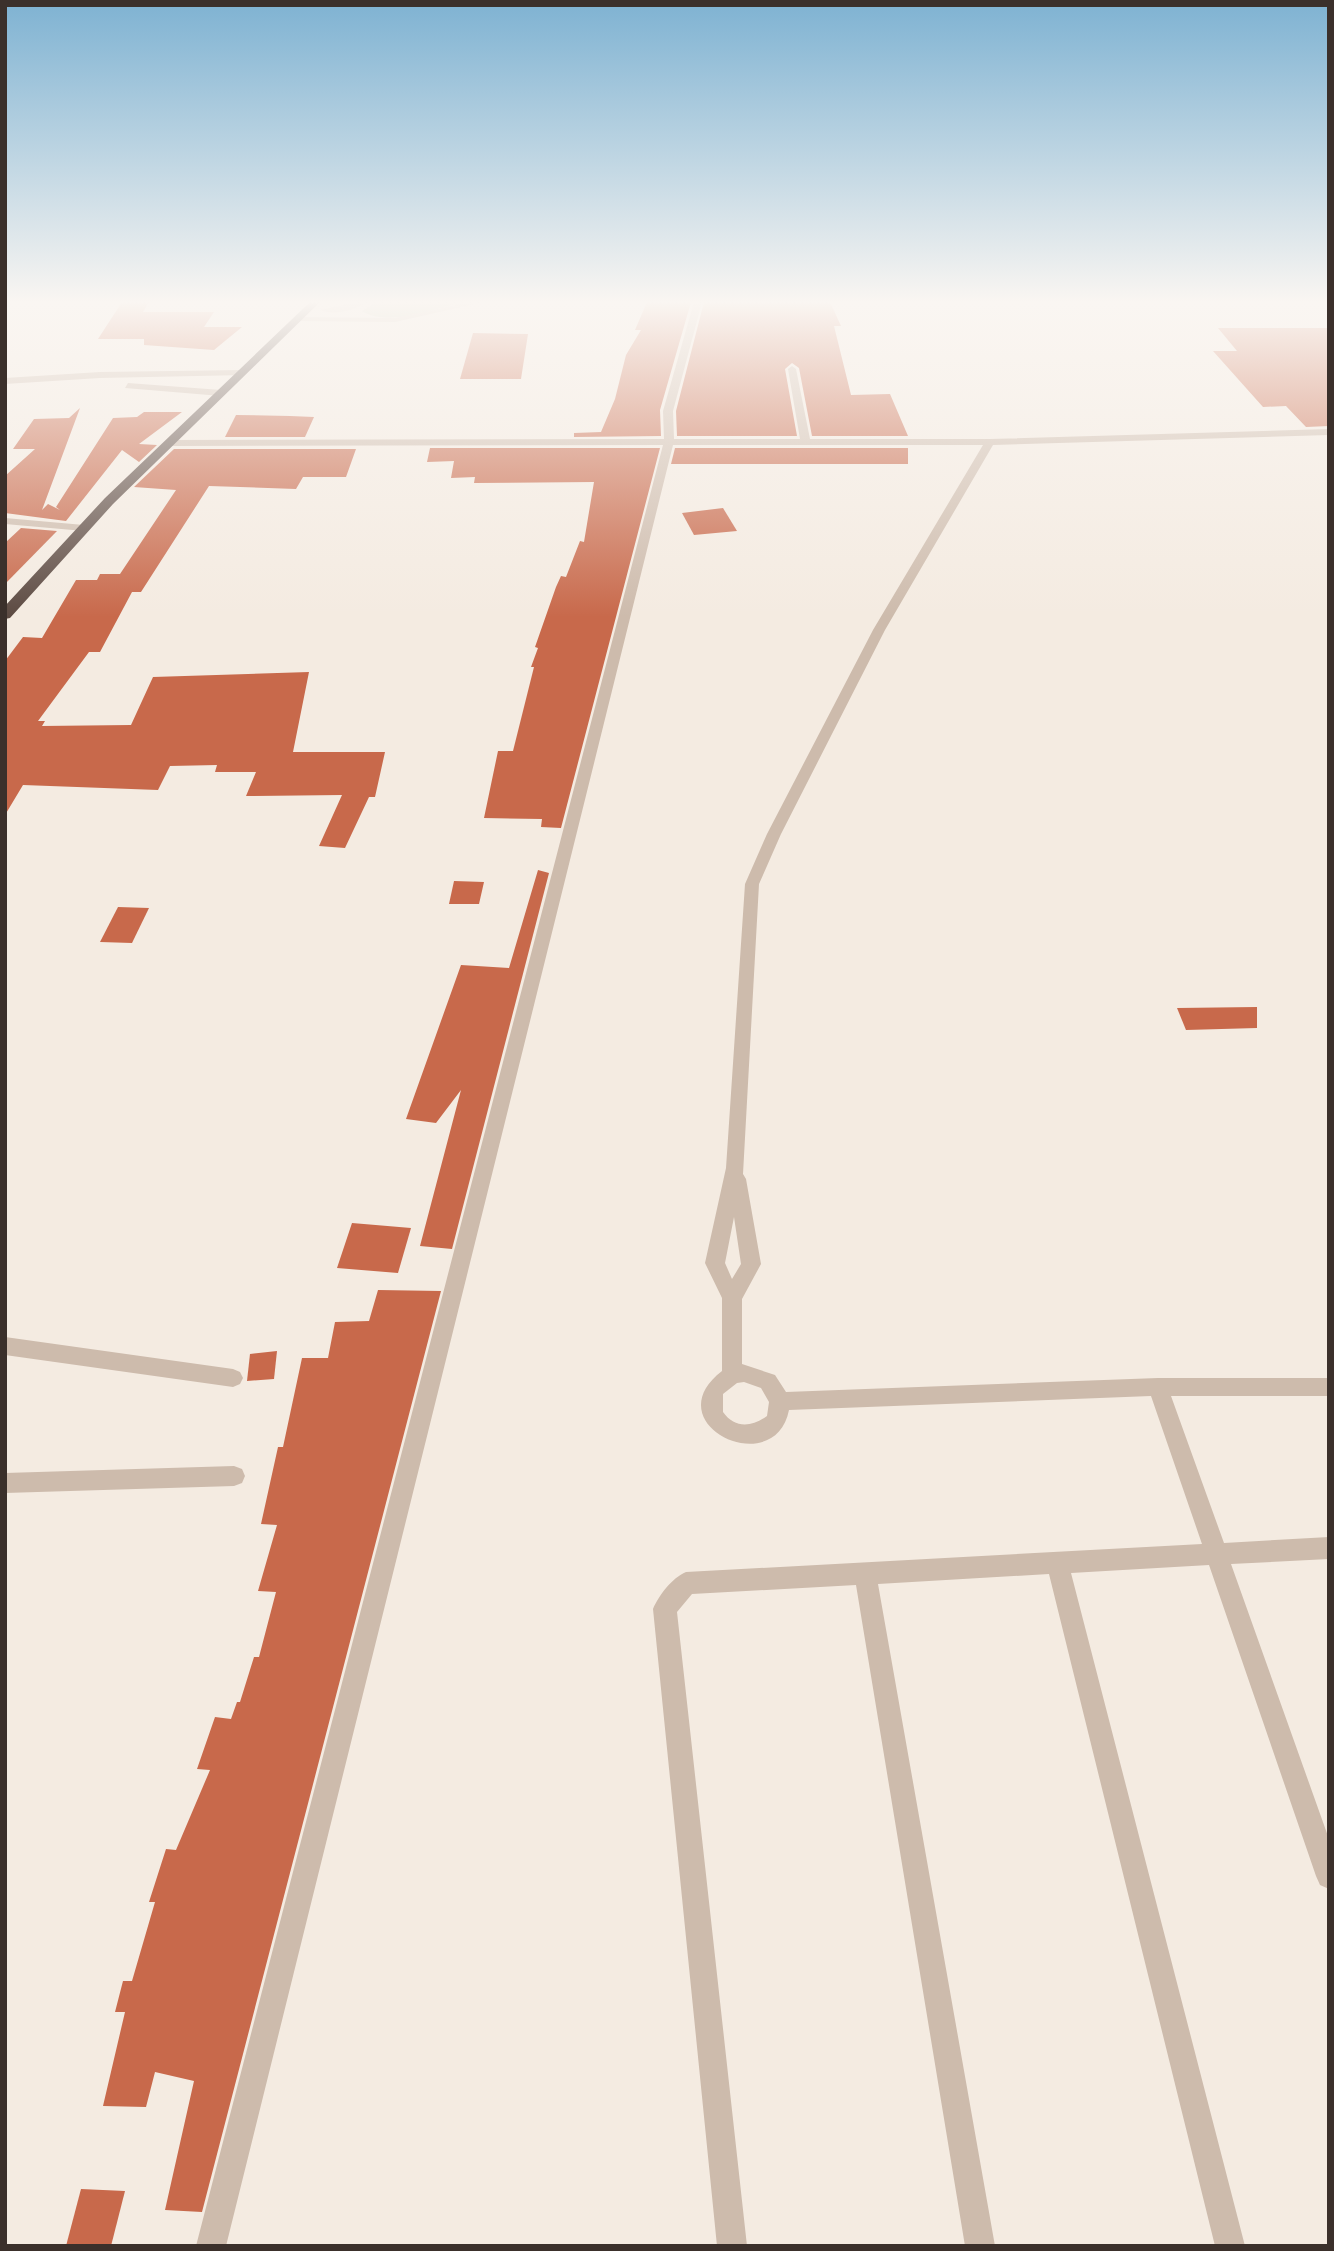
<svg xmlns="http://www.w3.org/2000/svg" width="1334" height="2251" font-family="Mulish,sans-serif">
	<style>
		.green { fill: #b8c4a0 }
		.building { fill: #c8694b }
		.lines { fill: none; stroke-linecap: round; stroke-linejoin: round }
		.minor { fill: #cdbbac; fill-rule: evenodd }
		.highway { fill: #5c4a42; fill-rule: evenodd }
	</style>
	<rect width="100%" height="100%" fill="#f4ebe1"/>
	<path class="green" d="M376,302h87c-27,6 -75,26 -101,9z"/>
	<g class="building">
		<path d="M122,302h27l-6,10h71l-10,15h38l-28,23 -70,-5v-6h-46z"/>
		<path d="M647,302h44l-31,108 1,26 -87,1v-4l27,-1 14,-33 11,-44 15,-25h-6z"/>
		<path d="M704,302h126l11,24h-7l17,69 39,-1 18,42h-96l-13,-68 -7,-5 -7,6 12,67h-120l-1,-25z"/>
		<path d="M1218,328h111v98l-23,1 -20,-21 -23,1 -50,-56h24z"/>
		<path d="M473,333l55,1 -7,45h-61z"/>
		<path d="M80,408l-38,102 6,-6 12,6 -4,-3 57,-89 24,-1 7,-5h38l-43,32 18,1 -18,17 -17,-12 -56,71 -61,-8v-37l30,-27h-22l21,-30 35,-1z"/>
		<path d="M236,415l54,1 24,1 -9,20h-80z"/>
		<path d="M430,448h230l-99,380 -20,-1 1,-8 -58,-1 14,-67h15l21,-84h-3l7,-19 -3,-1 21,-60 5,-11 5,1 14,-36 4,1 10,-60 -120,1 1,-6 -24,1 3,-17 -27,1z"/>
		<path d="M675,448h233v16h-237z"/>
		<path d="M174,449h182l-10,28h-43l-7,12 -87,-3 -68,106h-9l-32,60h-11l-51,69h7l-3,5 89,-1 22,-48 156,-5 -16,80h92l-10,45h-6l-24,51 -26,-2 23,-51 -96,1 10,-24h-41l2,-7 -47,1 -12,24 -135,-5 -18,30v-154l18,-24 19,1 34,-58h21l3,-6h20l56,-84 -42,-3z"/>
		<path d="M723,508l14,23 -43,4 -12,-22z"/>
		<path d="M21,528l36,3 -52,53v-41z"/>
		<path d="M538,870l11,3 -97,376 -32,-3 41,-156 -25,33 -30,-4 55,-154 48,3z"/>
		<path d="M454,881l30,1 -5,22h-30z"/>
		<path d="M118,907l31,1 -17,35 -32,-1z"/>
		<path d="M1257,1007v21l-71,2 -9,-22z"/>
		<path d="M352,1223l59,5 -13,45 -61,-5z"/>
		<path d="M378,1290l63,1 -239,921 -37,-2 29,-129 -39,-9 -9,35 -43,-1 22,-94h-10l8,-31h9l23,-79h-6l17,-53 10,1 34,-80 -13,-1 18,-52 16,2 6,-17h3l14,-45h5l17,-65 -18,-1 19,-66 -16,-1 17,-77h5l19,-89h26l7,-36 34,-1z"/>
		<path d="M277,1351l-3,28 -27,2 3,-27z"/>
		<path d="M81,2189l44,2 -14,55h-45z"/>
	</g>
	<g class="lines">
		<g class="minor">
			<path d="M357,302h11c-13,8 -34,14 -48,8z"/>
			<path d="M470,302h14l-89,20 -98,-1 -4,-2 4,-2 98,1z"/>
			<path d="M694,302h8l-29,109 1,28h126l-12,-70 4,-3 4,3 14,70h180l339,-10v6l-336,10 -108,185 -104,204 -22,50 -16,290 3,5 15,85 -19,35v65l33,11 11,17 372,-14h171v18h-158l53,147 105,-6v22l-98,5 98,275v50l-9,-4 -4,-9 -107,-311 -138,8 174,673h-30l-166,-672 -171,10 117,662h-30l-109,-661 -164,9 -15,18 70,634h-30l-64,-637c6,-14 19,-31 33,-37l516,-28 -51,-148 -362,14c-14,72 -136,14 -67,-39v-73l-17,-35 21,-95 19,-284 22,-50 106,-204 110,-185h-310l-447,1801h-30l467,-1801 -494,1 -5,-3 5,-3 495,-1 -1,-28zM734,1217l7,47 -9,15 -7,-16zM744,1382l17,6 8,14 -2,14c-15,11 -32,13 -44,-4v-18l14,-11z"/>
			<path d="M242,370l3,5 -145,3 -95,6v-6l95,-6z"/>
			<path d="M128,383l93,7 5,3 -5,3 -96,-8z"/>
			<path d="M5,518l79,7 5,3 -5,3 -79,-7z"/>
			<path d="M5,1337l228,32 7,3 3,6 -3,6 -7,3 -228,-32z"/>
			<path d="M234,1466l8,3 3,7 -3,7 -8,3 -229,7v-20z"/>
		</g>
		<path class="highway" d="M310,302h10l-207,202 -103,114 -5,1v-13l100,-108z"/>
	</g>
	<linearGradient id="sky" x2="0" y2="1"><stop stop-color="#7eb2d2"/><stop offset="0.49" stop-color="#faf6f2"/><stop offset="1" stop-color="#faf6f2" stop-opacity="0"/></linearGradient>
	<rect width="1334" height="617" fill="url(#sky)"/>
	<rect width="1334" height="2251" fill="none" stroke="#3b302b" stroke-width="14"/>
</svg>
